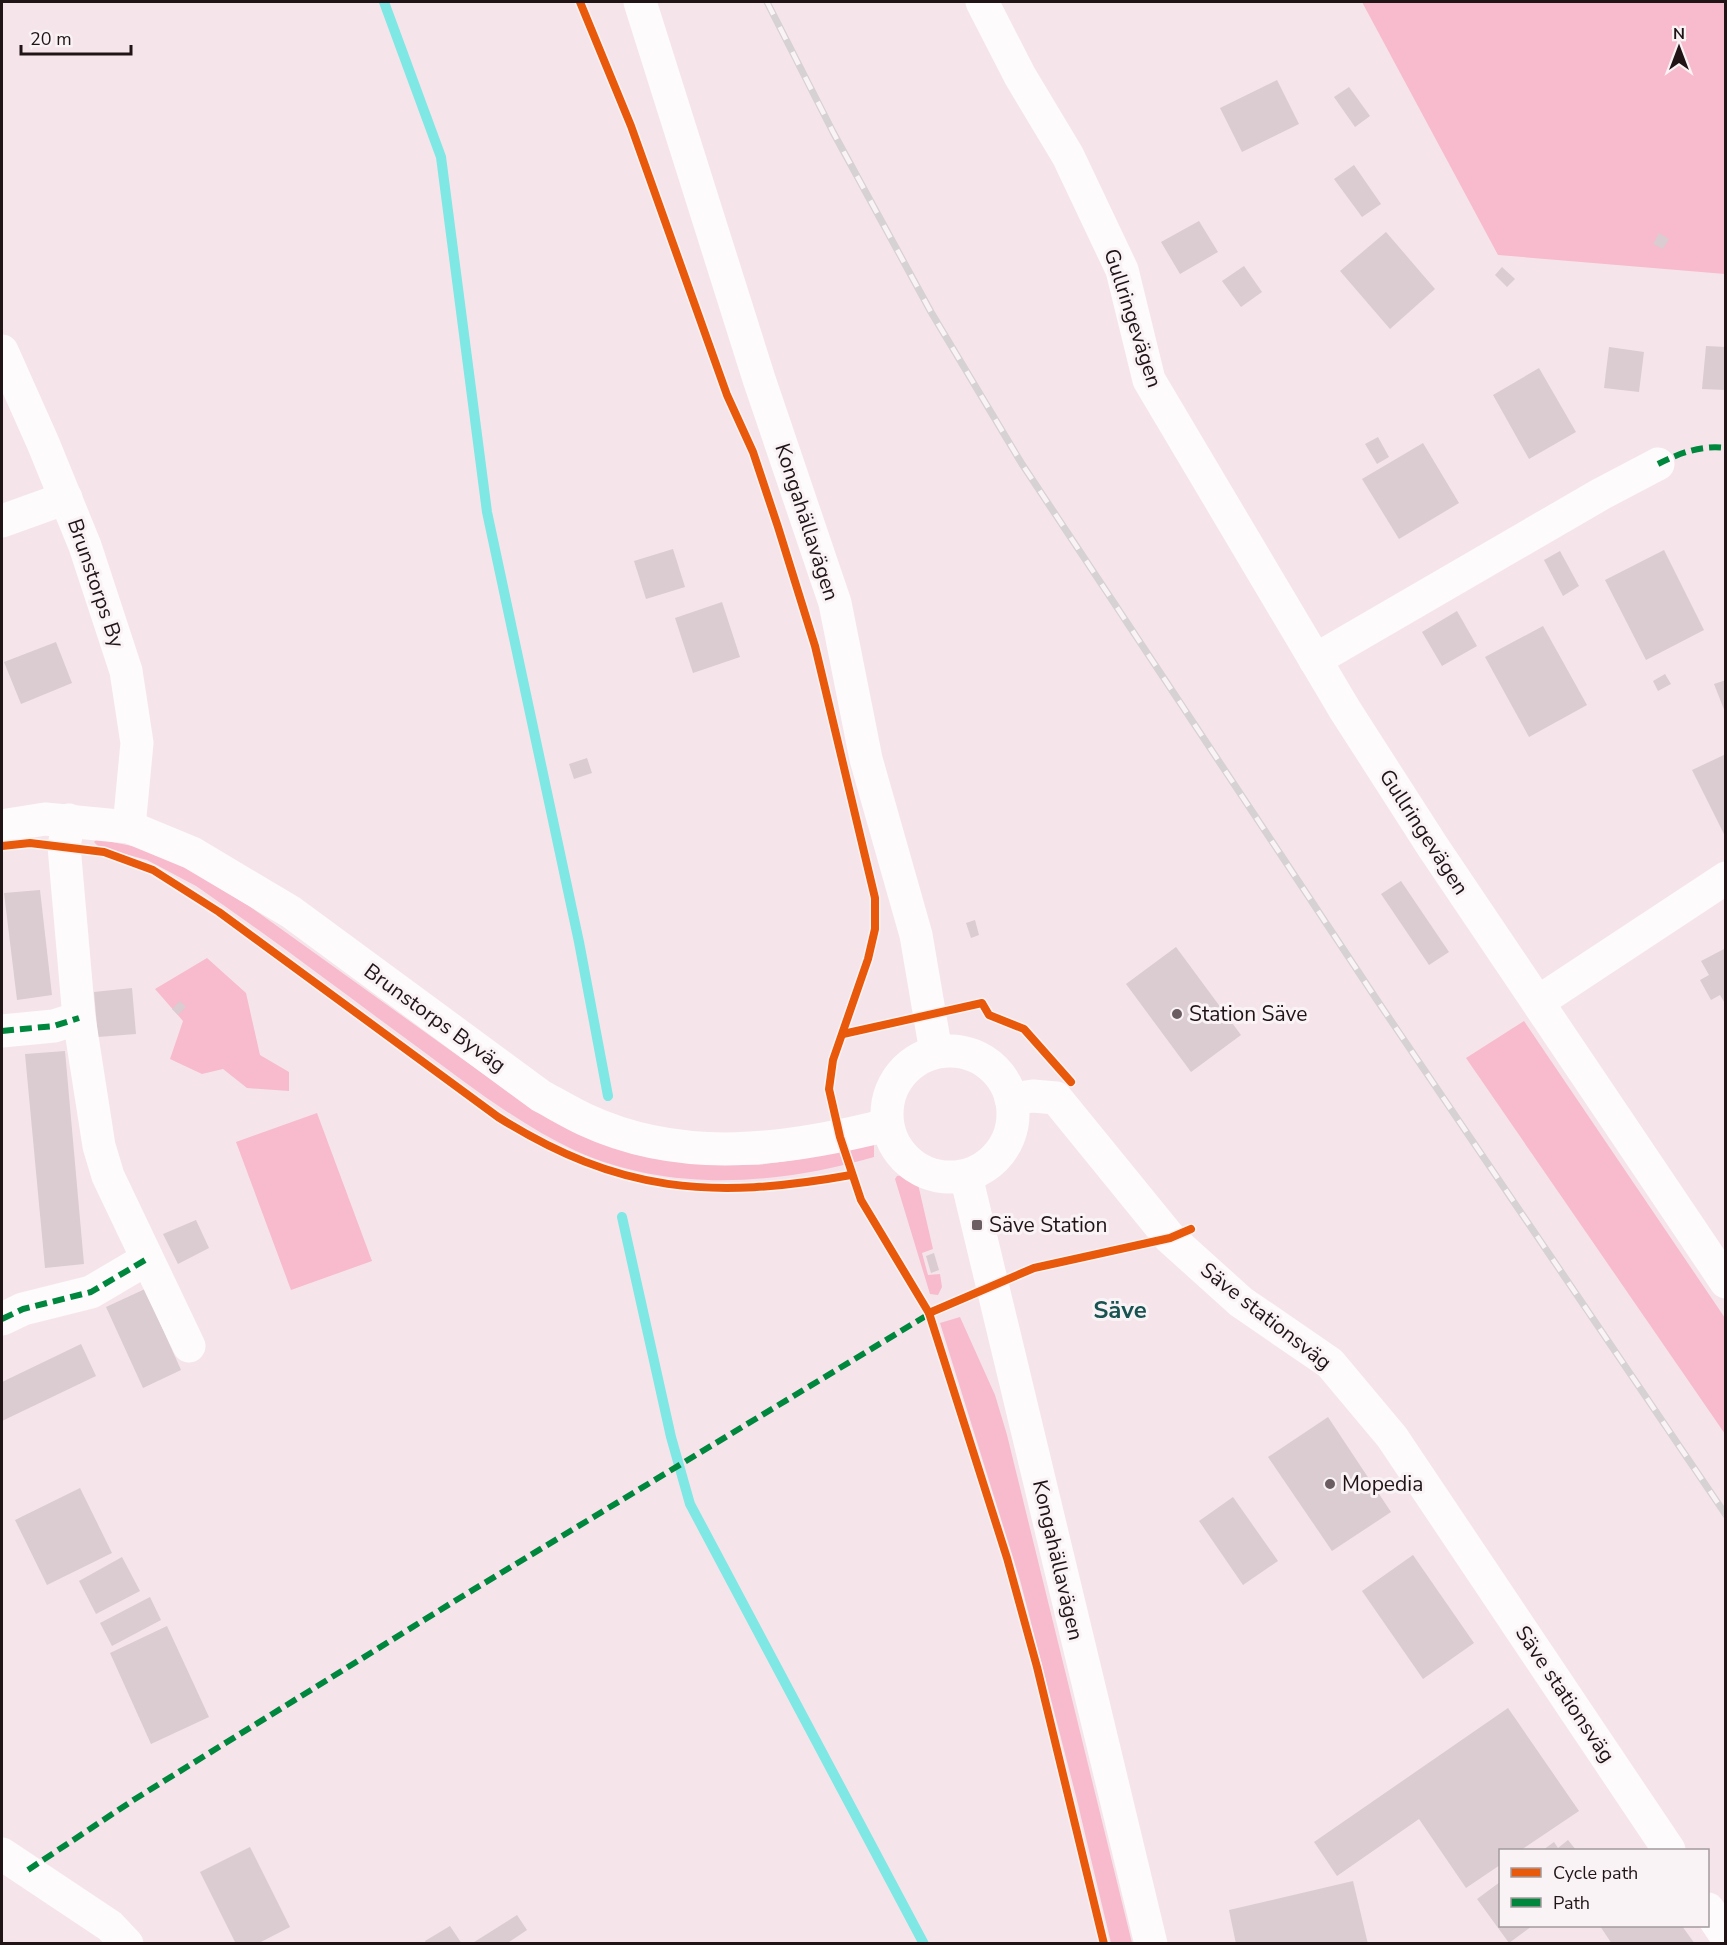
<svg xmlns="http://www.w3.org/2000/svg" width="1727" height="1945" font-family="'Nunito Sans',sans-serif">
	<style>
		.green { fill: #f7bbcd }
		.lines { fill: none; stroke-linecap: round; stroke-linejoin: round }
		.stream { stroke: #7fe7e4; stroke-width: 10 }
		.building { fill: #daccd0 }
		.minor { stroke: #fefbfc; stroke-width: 33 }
		.major { stroke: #fefbfc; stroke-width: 33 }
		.rail-casing { stroke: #d6d1d2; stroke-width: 7 }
		.rail { stroke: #faf3f5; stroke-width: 4.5; stroke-dasharray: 14; stroke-linecap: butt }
		.quiet { stroke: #00873e; stroke-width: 6; stroke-dasharray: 12 6; stroke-linecap: butt }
		.cycleway-casing { stroke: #faf3f5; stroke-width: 11 }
		.cycleway { stroke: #e8590c; stroke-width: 8 }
		.poi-dot { fill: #6b5d61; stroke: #faf3f5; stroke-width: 2 }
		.labels { text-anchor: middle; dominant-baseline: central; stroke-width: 6; stroke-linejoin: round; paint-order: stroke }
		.street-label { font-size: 21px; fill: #201417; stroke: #faf3f5 }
		.poi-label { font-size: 21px; fill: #201417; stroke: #faf3f5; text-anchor: start }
		.quarter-label { font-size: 24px; font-weight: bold; fill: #175350; stroke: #faf3f5 }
	</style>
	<rect width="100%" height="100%" fill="#f5e5ea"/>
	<g class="green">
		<path d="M1362,2h363v272l-227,-19z"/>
		<path d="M97,839l45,9 29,10 78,48 279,200 169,57 61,2 42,-6 74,-17v15c-96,28 -204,36 -298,-6 -56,-26 -106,-65 -156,-102 -74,-54 -148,-111 -224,-163l-49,-26 -48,-13 -5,-5z"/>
		<path d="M207,958l39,35 14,62 29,17v19l-42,-3 -24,-19 -21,5 -32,-15 13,-38 -28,-32z"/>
		<path d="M1524,1021l201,297v116l-259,-376z"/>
		<path d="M317,1113l55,148 -81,29 -55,-148z"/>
		<path d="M907,1174l7,3 4,7 15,65 -11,4 6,22 12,-1 2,13 -4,8 -8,-1 -35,-115 2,-3z"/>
		<path d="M960,1317l35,78 12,40 125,508h-21l-35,-147 -56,-216 -80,-257z"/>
	</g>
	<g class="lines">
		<g class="stream">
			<path d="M384,2l57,155 46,355 92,430 29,154"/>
			<path d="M622,1217l49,220 19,67 234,440"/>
		</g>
	</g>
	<g class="building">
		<path d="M1277,80l22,44 -57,28 -22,-44z"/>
		<path d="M1349,87l21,29 -15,11 -21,-30z"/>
		<path d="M1354,165l27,39 -19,13 -28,-38z"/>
		<path d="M1199,221l19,31 -38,22 -19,-32z"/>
		<path d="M1386,232l49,57 -45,40 -50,-58z"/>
		<path d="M1659,233l10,6 -6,10 -10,-5z"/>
		<path d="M1244,266l18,26 -21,15 -19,-26z"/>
		<path d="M1502,267l13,12 -8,8 -12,-12z"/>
		<path d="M1706,346l20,1v43l-24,-1z"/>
		<path d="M1609,347l35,5 -5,40 -35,-4z"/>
		<path d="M1539,368l37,64 -47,27 -36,-64z"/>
		<path d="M1378,437l11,20 -12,7 -12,-20z"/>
		<path d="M1423,443l36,60 -60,36 -37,-60z"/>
		<path d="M673,549l12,38 -39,12 -12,-38z"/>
		<path d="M1664,550l40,80 -58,30 -41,-80z"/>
		<path d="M1560,551l19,35 -16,10 -19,-36z"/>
		<path d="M722,602l18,55 -47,16 -18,-55z"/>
		<path d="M1457,611l20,35 -35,20 -20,-34z"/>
		<path d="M1543,626l44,79 -58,32 -44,-80z"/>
		<path d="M56,642l16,41 -51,21 -17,-42z"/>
		<path d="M1665,674l6,10 -13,7 -5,-10z"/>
		<path d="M1726,680v32h-1l-11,-28z"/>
		<path d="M1726,754v79l-2,1 -32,-64z"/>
		<path d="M587,758l5,15 -18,6 -5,-15z"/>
		<path d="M1401,881l48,71 -20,13 -48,-71z"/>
		<path d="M40,890l12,105 -35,5 -13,-107z"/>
		<path d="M975,920l4,15 -8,3 -5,-15z"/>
		<path d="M1176,947l65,88 -50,37 -65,-88z"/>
		<path d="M1726,948v57l-6,-10 -9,5 -11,-20 9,-5 -8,-14z"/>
		<path d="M132,988l4,46 -38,3 -4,-45z"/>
		<path d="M180,1001l6,6 -8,8 -6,-6z"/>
		<path d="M65,1051l19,213 -39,4 -20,-214z"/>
		<path d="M196,1220l13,28 -31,16 -15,-30z"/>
		<path d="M934,1253l5,17 -8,3 -5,-17z"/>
		<path d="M145,1289l36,81 -38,18 -37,-81z"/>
		<path d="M81,1344l15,32 -94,45v-39z"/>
		<path d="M1328,1417l63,95 -59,39 -64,-94z"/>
		<path d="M80,1488l32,65 -65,32 -32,-65z"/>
		<path d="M1233,1497l45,64 -35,24 -44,-64z"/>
		<path d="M1413,1555l61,88 -51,36 -61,-88z"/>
		<path d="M122,1557l18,34 -44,23 -17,-33z"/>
		<path d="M150,1597l11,23 -49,26 -12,-23z"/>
		<path d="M167,1626l42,91 -58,27 -41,-91z"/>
		<path d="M1508,1708l71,103 -58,39h-21v15l-34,23 -47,-69 -82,57 -23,-34z"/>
		<path d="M1568,1840l8,10h-33l11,-8 4,6z"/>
		<path d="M250,1847l40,80 -33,17h-21l-36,-72z"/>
		<path d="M1353,1881l15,63h-132l-7,-34z"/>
		<path d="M1500,1882v44h32l-23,17 -32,-44z"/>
		<path d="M517,1915l10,15 -21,14h-35z"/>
		<path d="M450,1926l12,18h-36l-1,-3z"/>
		<path d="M1600,1926h82l13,18h-83z"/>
	</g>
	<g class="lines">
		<g class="minor">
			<path d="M982,2l38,74 48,80 54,114 27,110 196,330 88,137 293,435"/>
			<path d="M2,351l41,92 42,103 41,125 11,72 -8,84"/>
			<path d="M2,521l64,-23"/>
			<path d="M1315,660l286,-166 57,-30"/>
			<path d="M69,820l-5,26 15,172 20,128 9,30 81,170"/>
			<path d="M2,826l43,-7 84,8 63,26 99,59 250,184c15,8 30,17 45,24 97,45 202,30 301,5"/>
			<path d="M1538,1002l188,-124"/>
			<path d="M2,1031l52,-5 25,-8"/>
			<path d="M1011,1099l22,-3 23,2 114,140 71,64 89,61 62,74 277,413"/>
			<path d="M2,1319l21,-10 68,-17 56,-33"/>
			<path d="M2,1854l108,72 17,18"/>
			<path d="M1708,1909l18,27"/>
		</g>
		<g class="major">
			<path d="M640,2l119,377 76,224 31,156 50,176 20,117"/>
			<circle cx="950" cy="1114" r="63"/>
			<path d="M966,1176l185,768"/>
		</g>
		<g class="rail-casing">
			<path id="rail" d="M767,2l66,130 98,180 91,152 357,539 347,512"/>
		</g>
		<use href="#rail" class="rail"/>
		<g class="quiet">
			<path d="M1658,464c22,-11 42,-19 68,-16"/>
			<path d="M2,1031l52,-5 25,-8"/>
			<path d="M2,1319l21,-10 68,-17 56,-33"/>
			<path d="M28,1870l107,-71 318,-197 481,-291"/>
		</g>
		<g class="cycleway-casing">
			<g id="cycleway">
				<path d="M580,2l51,124 96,269 26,57 25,75 37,119 60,252v31l-7,30 -35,101 -4,29 11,48 21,63 68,113 78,245 30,109 67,277"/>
				<path d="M2,846l28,-3 74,9 49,18 66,42 279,205c121,76 214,83 353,58"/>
				<path d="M843,1034l139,-31 7,12 35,14 47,53"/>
				<path d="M929,1313l105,-45 136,-30 21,-9"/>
			</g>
		</g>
		<use href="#cycleway" class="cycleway"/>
	</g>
	<g class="poi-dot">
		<circle cx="1177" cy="1014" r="6"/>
		<rect x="971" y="1219" width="12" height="12" rx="3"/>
		<circle cx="1330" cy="1484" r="6"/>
	</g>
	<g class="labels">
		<g class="street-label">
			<text transform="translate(1133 318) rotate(72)">Gullringevägen</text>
			<text transform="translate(807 522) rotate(72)">Kongahällavägen</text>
			<text transform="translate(96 583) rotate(71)">Brunstorps By</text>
			<text transform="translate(1424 832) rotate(57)">Gullringevägen</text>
			<text transform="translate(435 1018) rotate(36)">Brunstorps Byväg</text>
			<text transform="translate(1266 1316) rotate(38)">Säve stationsväg</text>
			<text transform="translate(1058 1560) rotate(77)">Kongahällavägen</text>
			<text transform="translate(1565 1694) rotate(56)">Säve stationsväg</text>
		</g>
		<g class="poi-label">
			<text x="1189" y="1014">Station Säve</text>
			<text x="989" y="1225">Säve Station</text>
			<text x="1342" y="1484">Mopedia</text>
		</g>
		<g class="quarter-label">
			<text x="1120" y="1310">Säve</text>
		</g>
	</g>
	<rect width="1727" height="1945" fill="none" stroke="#201417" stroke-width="6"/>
	<rect x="1499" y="1849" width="210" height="78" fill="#faf3f5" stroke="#a39a9c" stroke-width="1.5"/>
	<rect x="1511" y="1868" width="30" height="9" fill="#e8590c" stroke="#a39a9c" stroke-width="1.5"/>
	<text x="1553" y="1879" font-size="18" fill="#201417">Cycle path</text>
	<rect x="1511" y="1898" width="30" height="9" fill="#00873e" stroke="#a39a9c" stroke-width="1.5"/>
	<text x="1553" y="1909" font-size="18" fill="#201417">Path</text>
	<g transform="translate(1679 48)" stroke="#faf3f5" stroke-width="4.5" paint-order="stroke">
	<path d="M0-4.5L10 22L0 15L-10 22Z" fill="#201417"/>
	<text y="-9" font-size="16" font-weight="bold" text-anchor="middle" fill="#201417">N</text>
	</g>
	<path d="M21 45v9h110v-9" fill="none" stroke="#201417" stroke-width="3"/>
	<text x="30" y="45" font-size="18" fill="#201417" stroke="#faf3f5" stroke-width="4.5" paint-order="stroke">20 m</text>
</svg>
